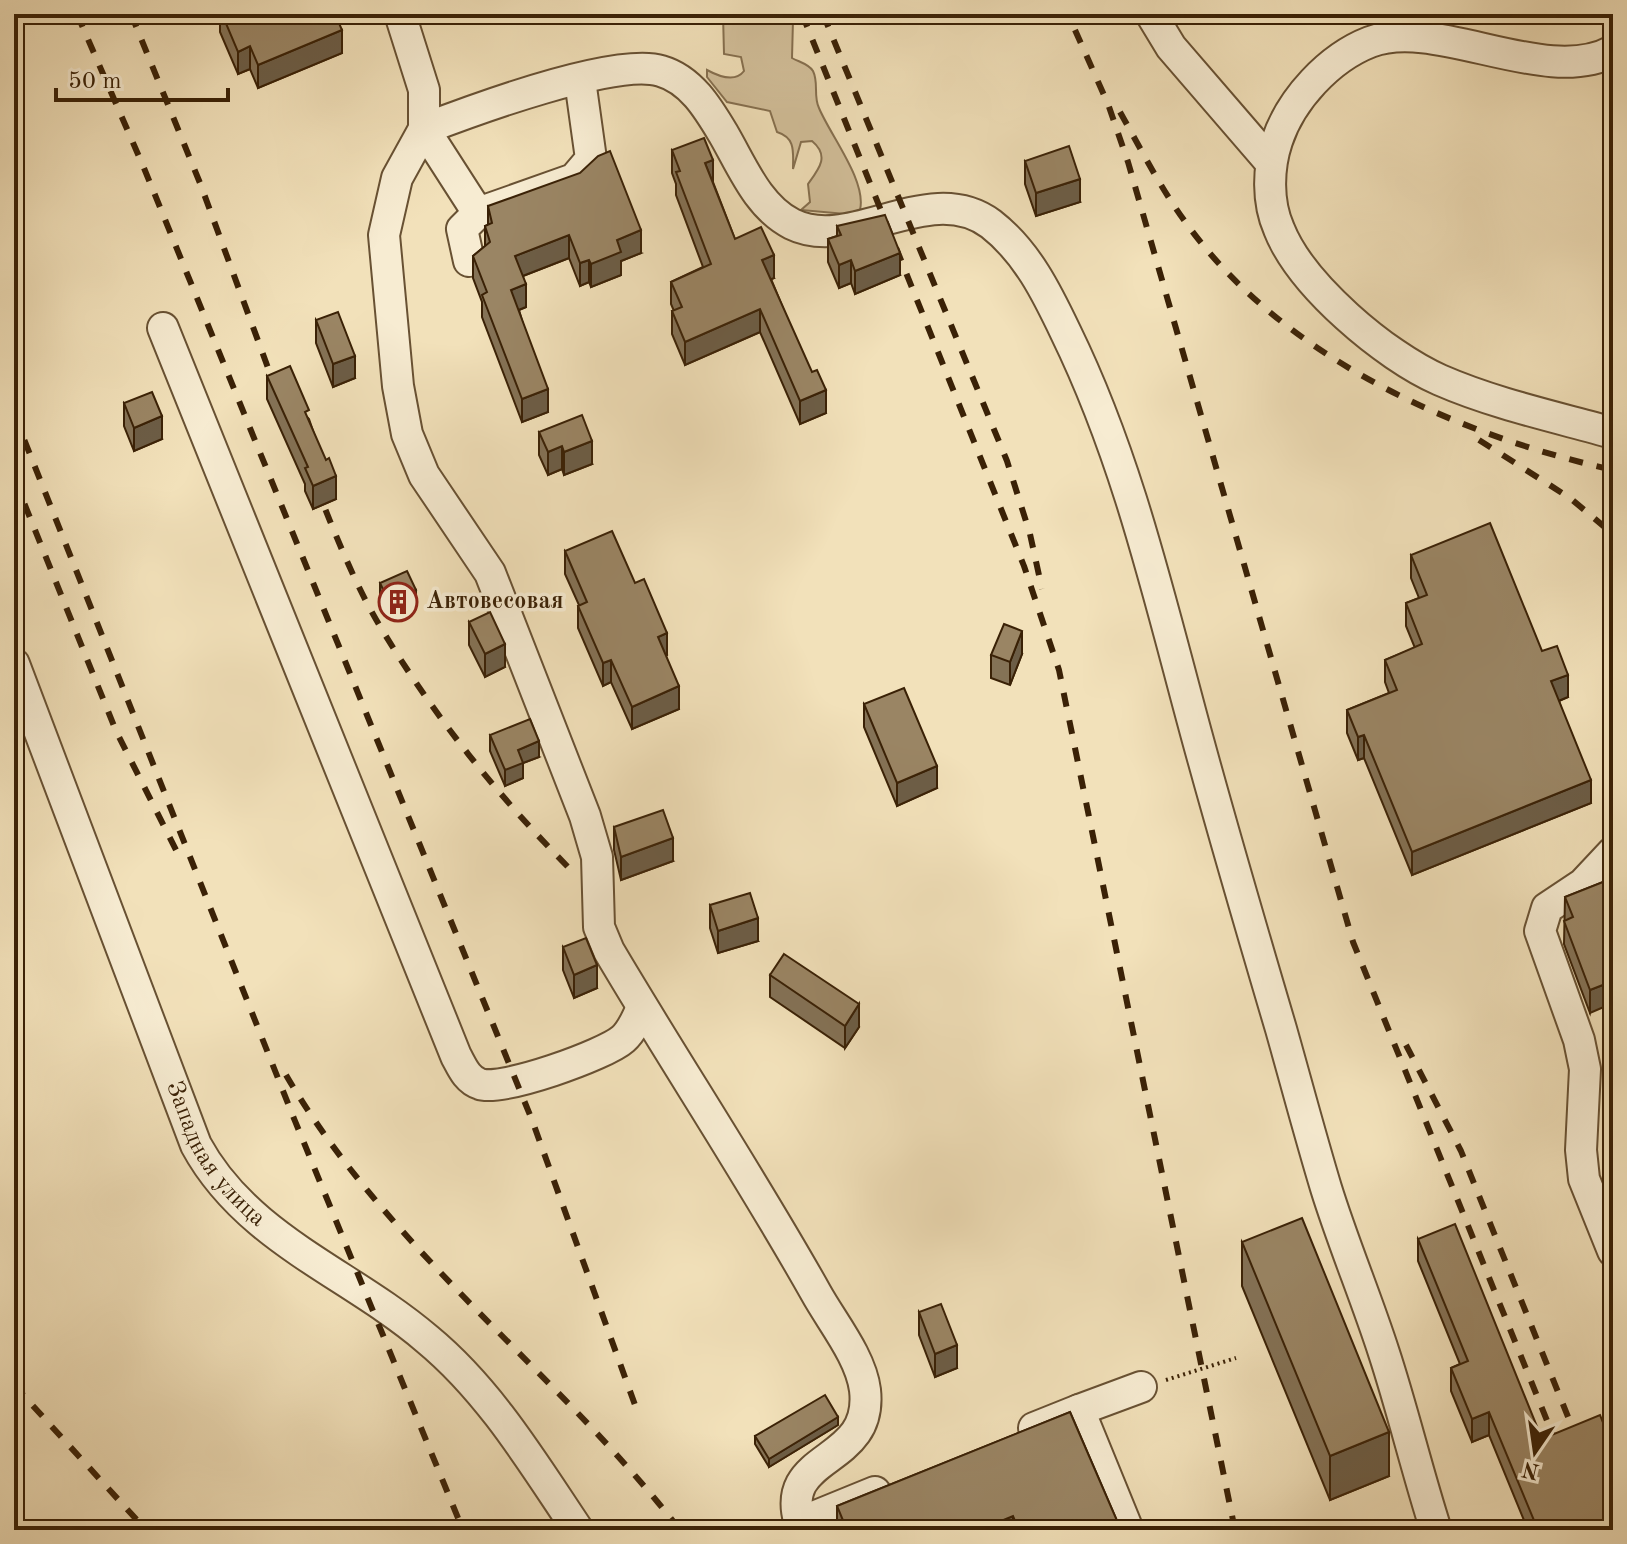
<svg xmlns="http://www.w3.org/2000/svg" width="1627" height="1544" font-family="'Old Standard TT',serif">
	<style>
		.green { fill: #d3c09b; stroke: #867050; stroke-width: 2 }
		.lines { fill: none; stroke-linecap: round; stroke-linejoin: round }
		.minor-casing { stroke: #685133; stroke-width: 34 }
		.path { stroke: #3a2106; stroke-width: 4; stroke-dasharray: 2 4; stroke-linecap: butt }
		.minor { stroke: #f7ecd2; stroke-width: 30 }
		.rail { stroke: #3a2106; stroke-width: 6; stroke-dasharray: 14 14; stroke-linecap: butt }
		.wall { fill: #847256; stroke: #3a2106; stroke-width: 2 }
		.shaded-wall { fill: #6c5d46; stroke: #3a2106; stroke-width: 2 }
		.building { fill: #9a8564; stroke: #3a2106; stroke-width: 2 }
		.labels { text-anchor: middle; dominant-baseline: central; stroke-width: 7; stroke-linejoin: round; paint-order: stroke }
		.poi-label { font-size: 24px; font-weight: bold; fill: #3a2106; stroke: #f7ecd2; text-anchor: start }
		.street-label { font-size: 24px; fill: #3a2106; stroke: #f7ecd2 }
	</style>
	<rect width="100%" height="100%" fill="#f2e1ba"/>
	<filter id="stains"><feTurbulence type="fractalNoise" baseFrequency=".0025" numOctaves="4"/><feColorMatrix values="0 0 0 0 .2 0 0 0 0 .09 0 0 0 0 .02 0 0 0 .5 -.17"/></filter>
	<radialGradient id="worn" r=".72"><stop offset=".6" stop-color="#630" stop-opacity="0"/><stop offset="1" stop-color="#630" stop-opacity=".3"/></radialGradient>
	<path class="green" d="M723,14h63l7,6 -1,38c7,4 17,6 21,13 6,12 0,25 6,37 11,27 48,73 41,102l-14,4 -45,-4 9,-8 -2,-18c11,-15 22,-28 4,-43l-11,1 -8,27c0,-17 3,-31 -16,-37l-7,-21 -43,-9 -20,-25v-7c11,6 28,13 37,1l-3,-14 -17,-3z"/>
	<g class="lines">
		<g class="minor-casing">
			<g id="minor">
				<path d="M400,14l24,76v39c47,-18 192,-72 237,-58 31,9 48,39 63,64 18,31 34,72 68,89 60,30 137,-46 199,0 36,28 56,69 75,109 62,127 93,264 130,400 27,99 56,198 85,296 15,53 29,106 45,159 17,55 40,109 58,165 19,58 33,118 52,177"/>
				<path d="M1151,14l20,33 100,116"/>
				<path d="M1613,51c-67,37 -177,-35 -243,-9 -41,16 -79,57 -93,99 -9,27 -10,61 2,88 22,56 106,127 161,151 55,24 116,37 173,53"/>
				<path d="M580,80l11,79 -17,20 -96,34 -54,-84 -27,49 -13,57 14,151 9,48 17,41 66,98 95,243 12,41 2,70 10,24c68,115 142,226 207,342 16,29 45,64 49,97 9,79 -93,60 -63,140"/>
				<path d="M469,261l-7,-32 16,-16"/>
				<path d="M163,328l293,728c6,11 11,24 24,28 21,8 125,-29 143,-45 9,-8 14,-20 19,-32"/>
				<path id="s1" d="M14,664l182,481c51,94 154,128 231,194 63,52 106,124 151,191"/>
				<path d="M1613,852l-30,32 -36,24 -7,23 39,109 6,29 -4,81 3,29 29,72"/>
				<path d="M1079,1410l62,-23"/>
				<path d="M1034,1428l45,-18 49,120"/>
				<path d="M799,1523l76,-31"/>
			</g>
		</g>
		<path class="path" d="M1166,1380l70,-22"/>
		<use href="#minor" class="minor"/>
		<g class="rail">
			<path d="M77,14l67,154 388,952 107,296"/>
			<path d="M131,14l69,169 78,212"/>
			<path d="M802,14l222,552 35,104 176,860"/>
			<path d="M823,14l184,447 23,73 12,55"/>
			<path d="M1075,30l33,74 20,58 225,780 208,513"/>
			<path d="M1120,112c22,39 42,79 69,115 97,132 268,208 424,243"/>
			<path d="M14,414l281,707 168,409"/>
			<path d="M1479,440l91,58 43,36"/>
			<path d="M14,478l102,253 63,125"/>
			<path d="M315,484c20,49 39,99 66,144 53,88 116,167 188,240"/>
			<path d="M1406,1045l55,106 120,298"/>
			<path d="M286,1075c102,175 271,296 394,455"/>
			<path d="M14,1385l132,145"/>
		</g>
	</g>
	<g class="wall">
		<path d="M220,14h115l7,39 -84,35 -8,-19 -12,5 -18,-42z"/>
		<path d="M672,150l41,32 22,57 39,39 -3,1 55,134 -26,11 -40,-92 -75,33 -13,-31v-23h2l-3,-7v-22l32,-15 -27,-72v-11l-4,-11z"/>
		<path d="M1025,161l55,41 -44,14 -11,-32z"/>
		<path d="M488,206l153,47 -20,8v14l-30,12 -2,-5 -9,4 -11,-28 -46,18 3,31 -7,3 29,102 -26,10 -40,-105v-15l-9,-24v-22l12,-10v-20l3,-1z"/>
		<path d="M837,226l63,49 -45,19 -4,-11 -12,5 -11,-26v-23l9,-3z"/>
		<path d="M316,320l39,58 -22,9 -17,-44z"/>
		<path d="M267,376l42,43 27,80 -23,10 -8,-18v-7l-38,-85z"/>
		<path d="M124,403l38,36 -28,12 -10,-25z"/>
		<path d="M539,432l53,32 -28,11 -2,-6 -14,6 -9,-20z"/>
		<path d="M565,551l102,104 -1,1 13,53 -47,20 -21,-47 -8,4 -25,-58v-22l1,-1 -14,-31z"/>
		<path d="M1411,555l131,96 26,46 -9,4 32,102 -179,72 -48,-117 -6,2 -11,-27v-23l42,-17 -4,-11v-22l30,-12 -9,-22v-23l13,-5 -8,-20z"/>
		<path d="M380,583l36,22 -27,13 -9,-19z"/>
		<path d="M469,622l36,45 -20,10 -16,-32z"/>
		<path d="M1022,654l-12,31 -19,-7v-23z"/>
		<path d="M864,704l73,84 -40,18 -33,-79z"/>
		<path d="M490,735l49,22 -16,6v15l-18,8 -15,-35z"/>
		<path d="M614,827l59,34 -52,19 -7,-30z"/>
		<path d="M1613,878l-23,135 -26,-69 1,-47z"/>
		<path d="M710,905l48,36 -40,12 -8,-25z"/>
		<path d="M563,947l34,41 -23,10 -11,-28z"/>
		<path d="M770,975l89,52 -14,21 -75,-51z"/>
		<path d="M1418,1239l124,200 71,91h-85l-39,-95 -17,7 -21,-51v-23l9,-4 -42,-103z"/>
		<path d="M1242,1242l147,234 -59,24 -88,-214z"/>
		<path d="M919,1312l38,56 -22,9 -16,-42z"/>
		<path d="M1070,1412l51,118h-284v-24z"/>
		<path d="M838,1425l-69,42 -14,-23v-8z"/>
	</g>
	<g class="shaded-wall">
		<path d="M342,30v23l-84,35v-23z"/>
		<path d="M250,46v23l-12,5v-22z"/>
		<path d="M713,160v23l-8,-20z"/>
		<path d="M1080,179v23l-44,14v-23z"/>
		<path d="M641,230v23l-20,8v14l-30,12v-23l26,-24z"/>
		<path d="M569,235v23l-54,21v-23z"/>
		<path d="M900,253v22l-45,19v-23z"/>
		<path d="M774,255v23l-12,5v-23z"/>
		<path d="M589,260v22l-9,4v-23z"/>
		<path d="M851,260v23l-12,5v-23z"/>
		<path d="M526,284v23l-15,6v-23z"/>
		<path d="M760,309v23l-75,33v-23z"/>
		<path d="M355,356v22l-22,9v-23z"/>
		<path d="M548,389v23l-26,10v-23z"/>
		<path d="M826,390v23l-26,11v-23z"/>
		<path d="M162,416v23l-28,12v-23z"/>
		<path d="M592,441v23l-28,11v-23z"/>
		<path d="M562,446v23l-14,6v-23z"/>
		<path d="M336,476v23l-23,10v-23z"/>
		<path d="M416,590v15l-27,13v-16z"/>
		<path d="M1022,631v23l-12,31v-23z"/>
		<path d="M667,633v22l-9,5v-23z"/>
		<path d="M505,644v23l-20,10v-23z"/>
		<path d="M611,660v22l-8,4v-23z"/>
		<path d="M1568,675v22l-17,7v-23z"/>
		<path d="M679,686v23l-47,20v-22z"/>
		<path d="M1364,735v23l-6,2v-23z"/>
		<path d="M539,741v16l-16,6v15l-18,8v-16l13,-20z"/>
		<path d="M937,766v22l-40,18v-23z"/>
		<path d="M1591,780v23l-179,72v-23z"/>
		<path d="M673,838v23l-52,19v-23z"/>
		<path d="M758,918v23l-40,12v-22z"/>
		<path d="M597,965v23l-23,10v-23z"/>
		<path d="M1613,981v22l-23,10v-23z"/>
		<path d="M859,1004v23l-14,21v-22z"/>
		<path d="M957,1345v23l-22,9v-23z"/>
		<path d="M1489,1412v23l-17,7v-23z"/>
		<path d="M838,1417v8l-69,42v-8z"/>
		<path d="M1389,1432v44l-59,24v-44z"/>
		<path d="M1013,1516v14h-34z"/>
	</g>
	<g class="building">
		<path d="M222,14h113l7,16 -84,35 -8,-19 -12,6z"/>
		<path d="M704,138l9,22 -8,3 30,76 26,-12 13,28 -12,5 50,112 5,-2 9,20 -26,11 -40,-92 -75,33 -13,-31 10,-4 -11,-25 40,-18 -35,-92 4,-1 -8,-21z"/>
		<path d="M1069,146l11,33 -44,14 -11,-32z"/>
		<path d="M610,151l31,79 -24,10 4,12 -30,12 -2,-4 -9,3 -11,-28 -54,21 11,28 -15,6 37,99 -26,10 -40,-104 5,-3 -14,-36 17,-14 -5,-16 7,-3 -4,-17 92,-33 18,-17z"/>
		<path d="M885,215l15,38 -45,18 -4,-11 -12,5 -11,-26 13,-4 -4,-9z"/>
		<path d="M338,312l17,44 -22,8 -17,-44z"/>
		<path d="M290,366l19,44 -4,2 21,48 3,-2 7,18 -23,10 -8,-18 3,-1 -41,-91z"/>
		<path d="M152,392l10,24 -28,12 -10,-25z"/>
		<path d="M582,415l10,26 -28,11 -2,-6 -14,6 -9,-20z"/>
		<path d="M1490,523l52,128 15,-5 11,29 -17,6 40,99 -179,72 -48,-117 -6,2 -11,-27 50,-20 -12,-30 37,-16 -16,-41 21,-8 -16,-40z"/>
		<path d="M612,531l23,52 9,-4 23,54 -9,4 21,49 -47,21 -21,-47 -8,3 -25,-57 9,-4 -22,-51z"/>
		<path d="M407,571l9,19 -27,12 -9,-19z"/>
		<path d="M490,612l15,32 -20,10 -16,-32z"/>
		<path d="M1004,624l18,7 -12,31 -19,-7z"/>
		<path d="M904,688l33,78 -40,17 -33,-79z"/>
		<path d="M530,719l9,22 -21,9 5,13 -18,7 -15,-35z"/>
		<path d="M663,810l10,28 -52,19 -7,-30z"/>
		<path d="M1613,878v103l-23,9 -26,-69 9,-4 -8,-20z"/>
		<path d="M750,893l8,25 -40,13 -8,-26z"/>
		<path d="M586,938l11,27 -23,10 -11,-28z"/>
		<path d="M784,954l75,50 -14,22 -75,-51z"/>
		<path d="M1302,1218l87,214 -59,24 -88,-214z"/>
		<path d="M1455,1224l87,215 58,-24 13,33v82h-75l-49,-118 -17,7 -21,-51 17,-7 -50,-122z"/>
		<path d="M941,1304l16,41 -22,9 -16,-42z"/>
		<path d="M825,1395l13,22 -69,42 -14,-23z"/>
		<path d="M1070,1412l51,118h-102l-6,-14 -34,14h-132l-10,-24z"/>
	</g>
	<defs>
		<g id="building-ring" transform="scale(2)"><circle r="9.5" fill="#f7ecd2" stroke="#8f2418" stroke-width="1.5"/><path d="M-4-6H4V6H1V3H-1V6H-4ZM-2.5-4.3h1.7v1.8h-1.7ZM.8-4.3h1.7v1.8H.8ZM-2.5-1h1.7V.8h-1.7ZM.8-1h1.7V.8H.8Z" fill="#8f2418"/></g>
	</defs>
	<g fill-rule="evenodd">
		<use href="#building-ring" x="398" y="602"/>
	</g>
	<g class="labels">
		<g class="poi-label">
			<text x="426" y="602">Автовесовая</text>
		</g>
		<g class="street-label">
			<text stroke="none"><textPath href="#s1" startOffset="532">Западная улица</textPath></text>
		</g>
	</g>
	<rect width="1627" height="1544" fill="none" stroke="#f2e1ba" stroke-width="48"/>
	<rect x="16" y="16" width="1595" height="1512" fill="none" stroke="#3a2106" stroke-width="4"/>
	<rect x="24" y="24" width="1579" height="1496" fill="none" stroke="#3a2106" stroke-width="2"/>
	<g transform="translate(1535 1452) rotate(193)" stroke="#f7ecd2" stroke-width="6" paint-order="stroke">
	<path d="M0-6L14 30L0 20L-14 30Z" fill="#3a2106"/>
	<text y="-12" font-size="22" font-weight="bold" text-anchor="middle" fill="#3a2106">N</text>
	</g>
	<path d="M56 88v12h172v-12" fill="none" stroke="#3a2106" stroke-width="4"/>
	<text x="68" y="88" font-size="24" fill="#3a2106" stroke="#f7ecd2" stroke-width="6" paint-order="stroke">50 m</text>
	<rect width="100%" height="100%" filter="url(#stains)"/>
	<rect width="100%" height="100%" fill="url(#worn)"/>
</svg>
